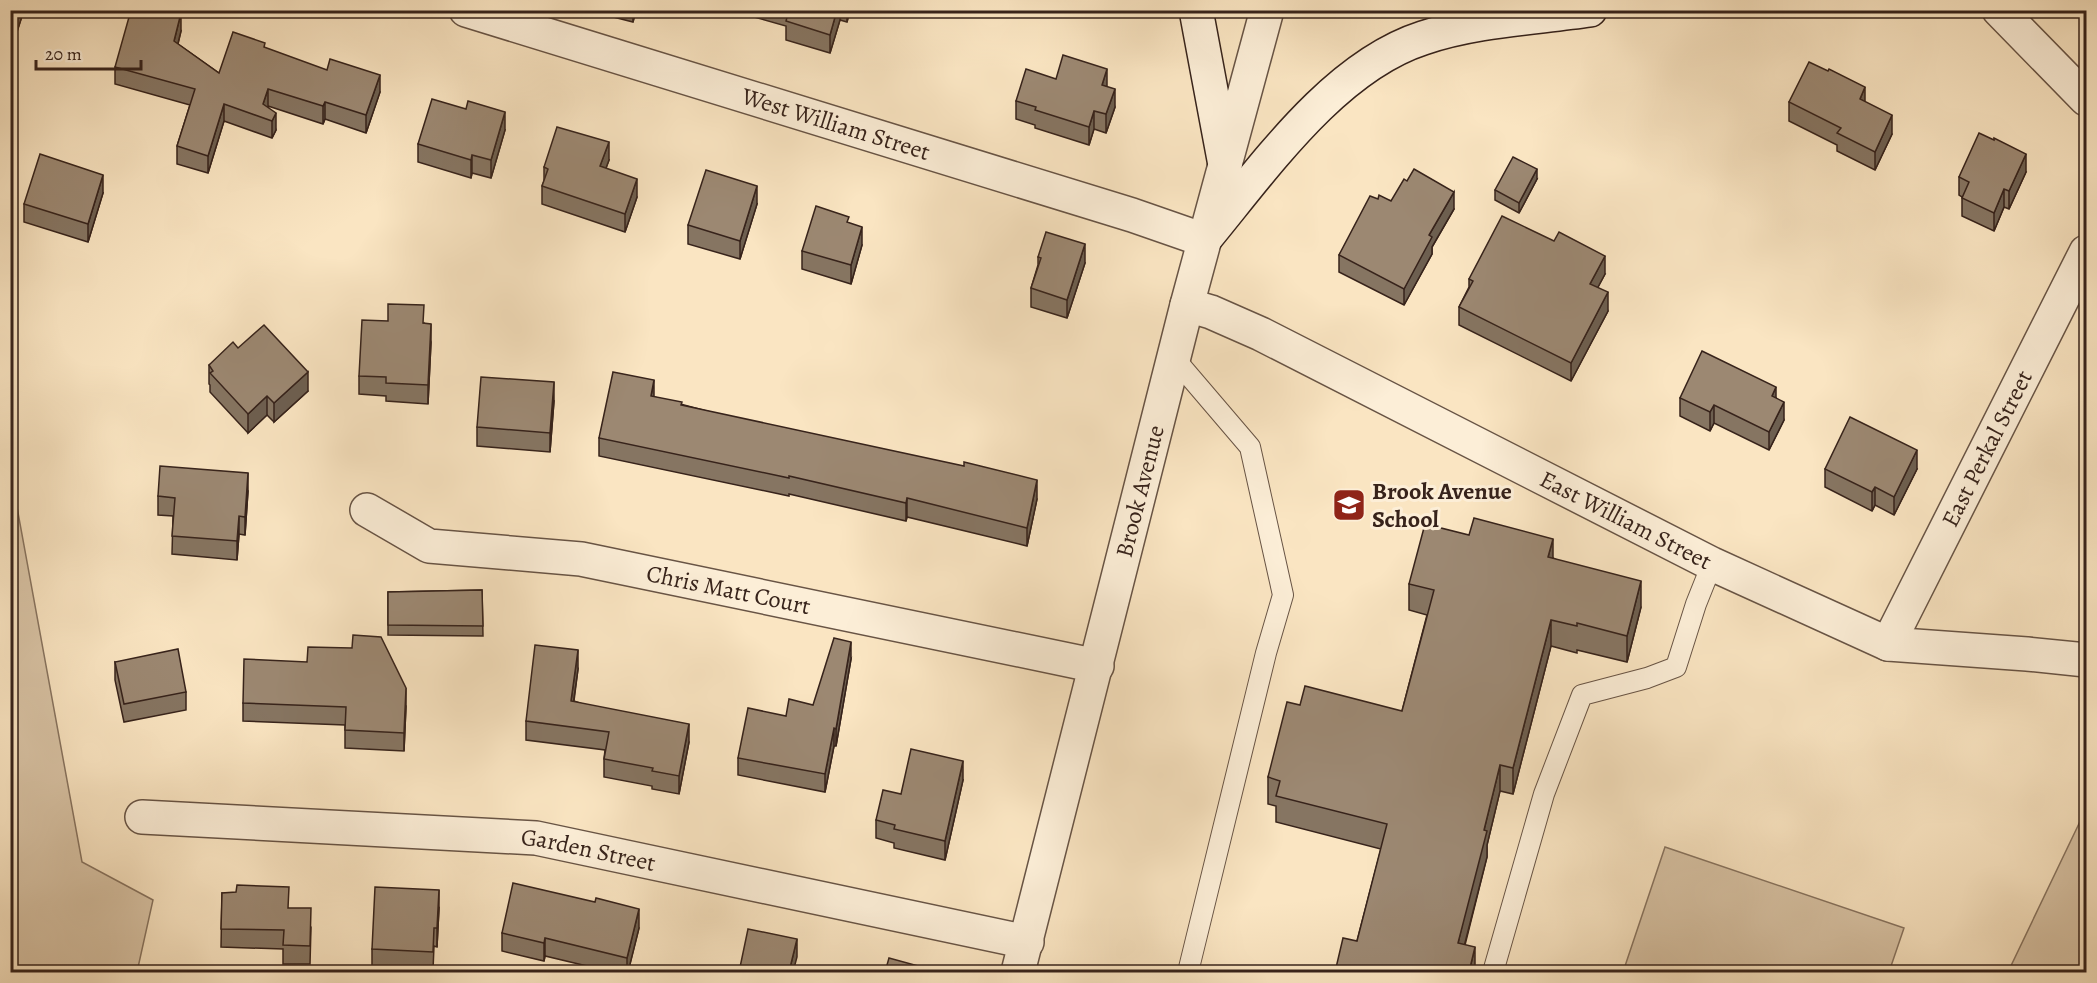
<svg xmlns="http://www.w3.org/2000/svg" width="2097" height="983" font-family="Alegreya,serif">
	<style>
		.green { fill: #d9c4a6; stroke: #887460; stroke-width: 1.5 }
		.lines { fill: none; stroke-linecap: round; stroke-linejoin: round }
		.service-casing { stroke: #685445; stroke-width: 22 }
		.minor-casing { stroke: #685445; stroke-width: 36 }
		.tertiary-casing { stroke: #685445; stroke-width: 36 }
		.secondary-casing { stroke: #37231b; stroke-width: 36 }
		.service { stroke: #fceed7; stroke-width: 20 }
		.minor { stroke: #fceed7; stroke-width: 33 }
		.tertiary { stroke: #fceed7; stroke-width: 33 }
		.secondary { stroke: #fceed7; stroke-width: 33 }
		.wall { fill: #867562; stroke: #37231b; stroke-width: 1.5 }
		.shaded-wall { fill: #6d5f50; stroke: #37231b; stroke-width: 1.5 }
		.building { fill: #9c8872; stroke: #37231b; stroke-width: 1.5 }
		.labels { text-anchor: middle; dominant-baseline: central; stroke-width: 6; stroke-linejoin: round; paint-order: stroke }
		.street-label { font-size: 24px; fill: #37231b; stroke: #fceed7 }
		.poi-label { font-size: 24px; font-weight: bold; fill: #37231b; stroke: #fceed7; text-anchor: start }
	</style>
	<rect width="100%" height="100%" fill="#fae5c2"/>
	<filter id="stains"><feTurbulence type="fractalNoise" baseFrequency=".00333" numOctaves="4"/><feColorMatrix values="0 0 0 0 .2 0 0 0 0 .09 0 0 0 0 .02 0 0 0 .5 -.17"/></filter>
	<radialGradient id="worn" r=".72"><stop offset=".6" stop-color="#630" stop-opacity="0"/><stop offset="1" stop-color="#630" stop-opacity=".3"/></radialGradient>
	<g class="green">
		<path d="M10,469l72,393 71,38 -16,72h-126z"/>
		<path d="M2086,809v163h-78z"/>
		<path d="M1665,847l239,81 -15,44h-266z"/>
	</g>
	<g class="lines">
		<g class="service-casing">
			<g id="service">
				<path d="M1174,358l76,89 33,148 -17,58 -78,319"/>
				<path d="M1493,972l51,-178 38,-99 65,-17 29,-11 20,-63 16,-40"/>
			</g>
		</g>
		<g class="minor-casing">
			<g id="minor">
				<path id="s1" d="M466,10l666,205 72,25"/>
				<path d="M1999,10l87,89"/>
				<path id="s2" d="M1187,305l24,7 50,22 451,230 176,80 139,10 59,6"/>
				<path id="s3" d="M367,510l62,36 152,13 516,107"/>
				<path id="s4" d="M1888,644l198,-392"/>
				<path id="s5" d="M142,817l394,21 491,104"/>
			</g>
		</g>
		<g class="tertiary-casing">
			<g id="tertiary">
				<path id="s6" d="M1018,972l169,-667 80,-295"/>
			</g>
		</g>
		<g class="secondary-casing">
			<g id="secondary">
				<path d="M1196,10l29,155"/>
				<path d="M1204,240c59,-71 129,-173 219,-202 53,-18 112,-20 167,-28"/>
			</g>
		</g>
		<use href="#service" class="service"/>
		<use href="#minor" class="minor"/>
		<use href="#tertiary" class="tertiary"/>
		<use href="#secondary" class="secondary"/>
	</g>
	<g class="wall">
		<path d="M10,10h14l-11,34 -3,-1z"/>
		<path d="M609,10h27l-3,12 -24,-6z"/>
		<path d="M729,10h121l-3,12 -7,-2 -10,33 -44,-13v-14z"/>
		<path d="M181,31l-3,13 41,29 46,-25 115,44 -14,41 -41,-14 -2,5 -55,-18 8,24 -4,8 -48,-17 -16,52 -31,-9v-18l13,-41 -75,-21v-17z"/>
		<path d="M1056,79l51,8 8,20 -9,26 -12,-4 -5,16 -54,-17v-3l-19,-6v-18z"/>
		<path d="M1789,102h76l27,32 -17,36 -38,-19v-6l-48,-24z"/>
		<path d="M505,130l-14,48 -19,-5 -1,5 -53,-16v-18z"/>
		<path d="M609,160l-3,8 31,29 -12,35 -83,-28v-18l2,-5v-14z"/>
		<path d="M2026,172l-17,37 -5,-2 -10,24 -32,-15v-19l-3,-2v-18z"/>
		<path d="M1537,179l-18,34 -24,-13v-10z"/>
		<path d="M103,193l-15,49 -64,-20v-18z"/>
		<path d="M1378,199l76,10 -22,38v7l-28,51 -65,-33v-17z"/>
		<path d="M757,204l-17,55 -52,-15v-19z"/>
		<path d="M862,245l-11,39 -49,-15v-18z"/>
		<path d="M1038,257l47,6 -18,55 -36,-11v-19l7,-23z"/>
		<path d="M1605,274l-7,13 10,24 -37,70 -112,-56v-18l10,-20v-8z"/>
		<path d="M424,323l7,19 -3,62 -42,-3v-5l-27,-2v-18z"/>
		<path d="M238,348l70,43 -34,31 -7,-7 -19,18 -38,-41v-7l-1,-1v-19z"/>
		<path d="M654,397l383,102 -10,47 -120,-29 -1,4 -117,-27v2l-190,-40v-18z"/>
		<path d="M1680,398h96l8,22 -15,30 -55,-27 -4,8 -30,-15z"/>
		<path d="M554,401l-4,51 -73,-6v-19z"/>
		<path d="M1825,469h92l-23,46 -19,-10 -3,6 -47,-24z"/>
		<path d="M248,491l-3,44 -6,-1 -2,26 -65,-6 1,-38 -15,-1v-19z"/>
		<path d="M1553,558l88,49 -14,55 -50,-12v3l-26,-7 -38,148 -13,-3 -13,54v12l-22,88 10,27 -118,-31 24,-92 -105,-27v-16l-8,-2v-27l32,-72 102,6 25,-96 -18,-5v-26z"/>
		<path d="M482,590l1,46 -95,-1v-43z"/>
		<path d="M352,648l54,58 -2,45 -59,-3v-23l-102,-4v-18l64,-41z"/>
		<path d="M851,659l-15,87h-2l-9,46 -87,-17v-17l48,-42 27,-11z"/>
		<path d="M115,662l71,30v18l-62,12 -9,-42z"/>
		<path d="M578,669l-4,32 115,41 -10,52 -27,-5v-3l-48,-9v-18l1,-9 -79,-10v-19z"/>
		<path d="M963,780l-18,80 -51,-12v-5l-18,-5v-18l25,-26z"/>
		<path d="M222,893l66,15 23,19 -1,37h-27v-15l-62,-2z"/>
		<path d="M439,908l-2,39 -3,-1 -1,24 -61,-3v-18z"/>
		<path d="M639,928l-11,44h-16l-67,-16 -1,5 -42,-10v-18z"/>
	</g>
	<g class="shaded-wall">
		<path d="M18,10h6l-11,34v-19z"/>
		<path d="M633,10h3l-3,12z"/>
		<path d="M837,10h3v10l-10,33v-18z"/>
		<path d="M847,10h3l-3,12z"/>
		<path d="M181,13v18l-7,28v-18z"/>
		<path d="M1107,69v19l-5,-3z"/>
		<path d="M380,75v17l-14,41v-18z"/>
		<path d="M1865,87v19l-5,-7z"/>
		<path d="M268,89v17l-3,12 -2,-14z"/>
		<path d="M1115,89v18l-9,26v-19z"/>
		<path d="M325,102v17l-2,5v-18z"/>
		<path d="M224,104v17l-16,52v-17z"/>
		<path d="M1094,111v18l-5,16v-18z"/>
		<path d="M505,112v18l-14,48v-18z"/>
		<path d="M276,113v17l-4,8v-17z"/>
		<path d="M1892,115v19l-17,36v-18z"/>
		<path d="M609,142v18l-9,24v-18z"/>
		<path d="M2026,154v18l-17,37v-18z"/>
		<path d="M472,155v18l-1,5v-18z"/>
		<path d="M1537,169v10l-18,34v-10z"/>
		<path d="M103,175v18l-15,49v-18z"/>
		<path d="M637,179v18l-12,35v-18z"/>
		<path d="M757,186v18l-17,55v-18z"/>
		<path d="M2004,189v18l-10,24v-18z"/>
		<path d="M1454,192v17l-22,38v7l-28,51v-16l25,-54z"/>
		<path d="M862,227v18l-11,39v-19z"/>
		<path d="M1085,244v19l-18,55v-18z"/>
		<path d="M1605,256v18l-15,28v-18z"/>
		<path d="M1608,292v19l-37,70v-18z"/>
		<path d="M431,324v18l-3,62v-19z"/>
		<path d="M308,372v19l-34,31v-19z"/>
		<path d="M654,380v19l-3,-3z"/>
		<path d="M554,382v19l-4,51v-19z"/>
		<path d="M1776,387v18l-4,-9z"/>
		<path d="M267,396v19l-19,18v-19z"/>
		<path d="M1784,402v18l-15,30v-18z"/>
		<path d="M1714,405v18l-4,8v-19z"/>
		<path d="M1917,450v19l-23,46v-18z"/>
		<path d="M248,473v18l-3,44v-18z"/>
		<path d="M1037,480v19l-10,47v-18z"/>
		<path d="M1875,487v18l-3,6v-19z"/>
		<path d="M907,498v19l-1,4v-18z"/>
		<path d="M239,516v18l-2,26v-19z"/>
		<path d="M1553,539v26l-5,-8z"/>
		<path d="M1641,581v26l-14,55v-26z"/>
		<path d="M1551,620v26l-38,148v-26z"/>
		<path d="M851,642v17l-15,87v-17z"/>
		<path d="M578,650v19l-7,50v-18z"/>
		<path d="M406,688v18l-2,45v-18z"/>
		<path d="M689,724v18l-10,52v-18z"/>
		<path d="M834,728v18l-9,46v-18z"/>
		<path d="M963,761v19l-18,80v-19z"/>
		<path d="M1500,765v26l-13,54v12l-29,113v-27l26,-113z"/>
		<path d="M439,890v18l-2,39v-19z"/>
		<path d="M639,909v19l-11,44h-1v-14z"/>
		<path d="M545,938v18l-1,5v-18z"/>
		<path d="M797,939v18l-4,15h-4z"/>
		<path d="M1475,947v25h-6z"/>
	</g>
	<g class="building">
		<path d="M10,10h8l-5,15 -3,-1z"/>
		<path d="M131,10h41l9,3 -7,28 45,32 14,-41 32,11 -1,4 63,23 3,-11 50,16 -14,40 -41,-13 -2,4 -55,-17 -5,15 13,9 -4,8 -48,-17 -16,52 -31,-10 18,-57 -80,-22z"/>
		<path d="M789,10h48l-7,25 -44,-14z"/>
		<path d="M1063,55l44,14 -5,16 13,4 -9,25 -12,-3 -5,16 -54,-17 1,-3 -20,-6 10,-32 30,10z"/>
		<path d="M1809,62l19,9 1,-2 36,18 -5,12 32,16 -17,37 -38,-19 4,-5 -52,-26z"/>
		<path d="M432,99l34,10 2,-8 37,11 -14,48 -19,-5 -1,5 -53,-16z"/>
		<path d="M557,127l52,15 -9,24 37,13 -12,35 -83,-28 6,-17 -4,-2z"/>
		<path d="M1979,133l15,7v-2l32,16 -17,37 -5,-2 -10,24 -32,-15 7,-16 -10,-5z"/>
		<path d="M40,154l63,21 -15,49 -64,-20z"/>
		<path d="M1513,157l24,12 -18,34 -24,-13z"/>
		<path d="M1414,169l40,23 -25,43 3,2 -28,52 -65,-34 31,-59 8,3 1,-4 12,6 13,-22 3,2z"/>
		<path d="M706,170l51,16 -17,55 -52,-16z"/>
		<path d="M816,206l33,11 -2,5 15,5 -11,38 -49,-14z"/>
		<path d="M1502,216l52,25 5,-9 46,24 -15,28 18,8 -37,71 -112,-56 14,-26 -4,-2z"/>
		<path d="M1046,232l39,12 -18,56 -36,-12 10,-30 -3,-1z"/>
		<path d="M388,304l36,1 -1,18 8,1 -3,61 -42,-2v-6l-27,-1 3,-56 26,1z"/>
		<path d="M264,325l44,47 -34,31 -7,-7 -19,18 -38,-41 3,-2 -4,-6 24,-23 5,6z"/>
		<path d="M1702,351l74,36 -4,9 12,6 -15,30 -55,-27 -4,7 -30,-14z"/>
		<path d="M613,372l41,8 -3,16 31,6 -1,3 283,61v-4l73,18 -10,48 -120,-30 -1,5 -117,-27v2l-190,-40z"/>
		<path d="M481,377l73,5 -4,51 -73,-6z"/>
		<path d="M1850,417l67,33 -23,47 -19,-10 -3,5 -47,-23z"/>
		<path d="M160,466l88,7 -3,44 -6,-1 -2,25 -65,-5 3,-38 -17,-2z"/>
		<path d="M1474,518l79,21 -5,18 93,24 -14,55 -50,-13v3l-26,-6 -38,148 -13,-3 -16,65 3,1 -29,112 17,4 -6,25h-134l8,-34 14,3 30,-117 -111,-28 4,-15 -12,-4 19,-75 13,3 5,-19 97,25 32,-121 -25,-6 16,-60 44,11z"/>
		<path d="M482,590l1,36 -95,-1v-33z"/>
		<path d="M353,635l28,2 25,51 -2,45 -59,-3 1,-23 -103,-4 1,-44 63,3 1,-15 44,1z"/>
		<path d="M834,638l17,4 -15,87 -2,-1 -9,46 -87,-16 10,-50 38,8 3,-17 24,6z"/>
		<path d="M535,645l43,5 -7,51 118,23 -10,52 -27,-5 1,-3 -49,-9 5,-27 -83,-11z"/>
		<path d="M178,649l8,43 -62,12 -9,-42z"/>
		<path d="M911,749l52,12 -18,80 -51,-12 1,-4 -19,-5 7,-30 18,4z"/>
		<path d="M513,883l82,19 1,-4 43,11 -12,49 -82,-20 -1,5 -42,-10z"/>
		<path d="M237,885l52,2 -1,21h23l-1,38 -27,-1 1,-15 -63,-1 1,-36 14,-1z"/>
		<path d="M375,887l64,3 -2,38h-3l-1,24 -61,-3z"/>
		<path d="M748,929l49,10 -8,33h-50z"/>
		<path d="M889,958l44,12v2h-48z"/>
	</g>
	<defs>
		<g id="school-square" transform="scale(1.725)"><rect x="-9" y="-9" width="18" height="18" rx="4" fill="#8f2418" stroke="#fceed7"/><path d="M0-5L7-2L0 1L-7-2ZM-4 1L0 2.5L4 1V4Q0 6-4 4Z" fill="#fff"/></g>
	</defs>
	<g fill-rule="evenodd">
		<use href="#school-square" x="1349" y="505"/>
	</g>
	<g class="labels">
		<g class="street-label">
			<text stroke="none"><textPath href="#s1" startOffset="387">West William Street</textPath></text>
			<text stroke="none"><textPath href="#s4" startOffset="219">East Perkal Street</textPath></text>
			<text stroke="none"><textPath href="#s6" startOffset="496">Brook Avenue</textPath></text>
			<text stroke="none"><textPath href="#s2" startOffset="489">East William Street</textPath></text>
			<text stroke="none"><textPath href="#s3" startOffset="375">Chris Matt Court</textPath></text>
			<text stroke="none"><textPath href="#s5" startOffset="448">Garden Street</textPath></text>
		</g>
		<g class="poi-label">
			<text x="1372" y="491">Brook Avenue<tspan x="1372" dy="28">School</tspan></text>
		</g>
	</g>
	<rect width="2097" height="983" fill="none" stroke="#fae5c2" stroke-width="36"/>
	<rect x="12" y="12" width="2073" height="959" fill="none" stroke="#37231b" stroke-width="3"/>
	<rect x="18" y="18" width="2061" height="947" fill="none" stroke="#37231b" stroke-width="1.5"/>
	<path d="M36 60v9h105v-9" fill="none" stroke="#37231b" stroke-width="3"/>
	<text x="45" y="60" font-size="18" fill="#37231b" stroke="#fceed7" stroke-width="4.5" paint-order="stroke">20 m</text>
	<rect width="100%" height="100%" filter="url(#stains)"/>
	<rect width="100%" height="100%" fill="url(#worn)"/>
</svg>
